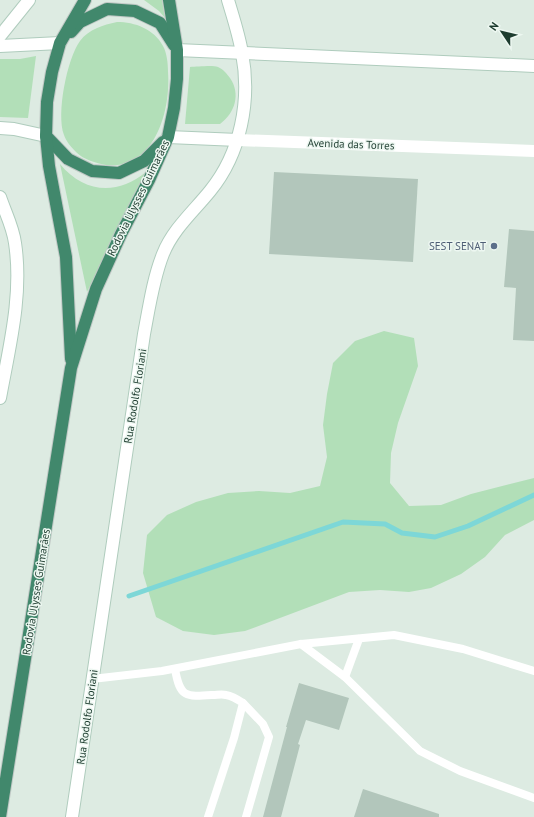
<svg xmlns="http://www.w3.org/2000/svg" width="534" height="817" font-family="'PT Sans',sans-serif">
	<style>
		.green { fill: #b2dfb8 }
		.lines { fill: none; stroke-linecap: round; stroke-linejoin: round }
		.stream { stroke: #7dd7d7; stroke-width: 5 }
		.building { fill: #b2c6bb }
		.secondary-casing { stroke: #afccbd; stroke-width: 14 }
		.trunk-casing { stroke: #c0c8c5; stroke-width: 14 }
		.service { stroke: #fff; stroke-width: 8 }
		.minor { stroke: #fff; stroke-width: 12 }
		.secondary { stroke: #fff; stroke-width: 12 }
		.trunk { stroke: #41886c; stroke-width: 12 }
		.service-dot { fill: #5c6f8a; stroke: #edf7f1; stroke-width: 1.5 }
		.labels { text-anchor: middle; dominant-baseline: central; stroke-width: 3; stroke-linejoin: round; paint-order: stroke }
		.street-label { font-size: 11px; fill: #1d3c2f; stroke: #edf7f1 }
		.service-label { font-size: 11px; fill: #4e5e75; stroke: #edf7f1; text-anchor: end }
	</style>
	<rect width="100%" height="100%" fill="#ddebe2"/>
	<g class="green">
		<path d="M144,0h18l3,18 -6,-7z"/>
		<path d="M117,22c18,0 37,7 46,24 4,7 5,18 5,26 3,38 -13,98 -62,93 -10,-2 -22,-5 -30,-13 -5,-5 -10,-11 -12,-17 -8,-21 3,-76 16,-94 9,-12 23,-16 37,-19z"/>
		<path d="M36,56l-8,62 -28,-1v-58h20z"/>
		<path d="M190,67c7,0 22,-2 28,0 5,2 9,7 12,11 11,16 5,35 -10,46h-35z"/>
		<path d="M60,164c24,29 57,32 86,8l-59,120z"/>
		<path d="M384,331l30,7 4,28 -20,57 -7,30 -1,30 19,23 32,-1 30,-11 63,-16v42l-29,15 -20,22 -24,17 -30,14 -22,4 -29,-2 -31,2 -104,39 -31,4 -31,-4 -27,-14 -13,-44 4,-38 20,-20 29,-13 32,-9 31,-2 31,2 30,-7 7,-29 -4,-32 4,-31 6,-31 22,-22z"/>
	</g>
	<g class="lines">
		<path class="stream" d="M129,596l214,-74 42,2 17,9 33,4 33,-11 66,-31"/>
	</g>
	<g class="building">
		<path d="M274,172l144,7 -5,83 -144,-8z"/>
		<path d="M509,229l25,2v110l-21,-1 3,-52 -12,-1z"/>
		<path d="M299,683l50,15 -10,32 -33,-10 -8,24 2,1 -19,72h-18l24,-90h-1z"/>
		<path d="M363,789l76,25v3h-85z"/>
	</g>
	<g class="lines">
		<g class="secondary-casing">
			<g id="secondary">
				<path d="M0,36l29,-36"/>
				<path d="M0,46l60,-3"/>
				<path d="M177,50l357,16"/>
				<path d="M0,128l14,1 32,7"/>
				<path d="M168,137l70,3"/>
				<path d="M0,197c5,15 13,30 15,46 8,52 -6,105 -15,155"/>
				<path d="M72,817l72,-483c5,-26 9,-55 19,-80 10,-25 30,-42 47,-63 31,-38 41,-91 32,-138 -3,-18 -9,-36 -14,-53"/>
			</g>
		</g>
		<g class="trunk-casing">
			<g id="trunk">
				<path d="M71,32l9,-10 27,-13 28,2 25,12 14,22"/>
				<path d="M46,136l22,23 24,12 27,2 25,-12 19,-19"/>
				<path d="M71,359l-5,-102 -17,-91 -3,-30 1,-34 5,-30 8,-29 25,-43"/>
				<path d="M0,817l71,-449 25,-79 25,-55 28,-54 19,-43 6,-29 3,-29v-29l-8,-50"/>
			</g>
		</g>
		<g class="service">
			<path d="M301,644l44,33 75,74 40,20 74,27"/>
			<path d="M175,669c5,29 11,28 38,26 4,0 9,-1 13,0 6,1 11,4 17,8l-9,35 -26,79"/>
			<path d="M345,677l14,-38"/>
			<path d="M92,679l70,-8 139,-27 93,-9 69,14 71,22"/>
			<path d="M243,703l20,21 6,13 -23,80"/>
		</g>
		<path class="minor" d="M238,140l296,11"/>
		<use href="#secondary" class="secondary"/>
		<use href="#trunk" class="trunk"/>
	</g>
	<circle class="service-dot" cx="494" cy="246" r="4"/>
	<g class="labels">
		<g class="street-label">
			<text transform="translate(351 144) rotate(2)">Avenida das Torres</text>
			<text transform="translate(138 198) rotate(-64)">Rodovia Ulysses Guimarães</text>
			<text transform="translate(135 396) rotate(-81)">Rua Rodolfo Floriani</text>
			<text transform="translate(36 592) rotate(-81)">Rodovia Ulysses Guimarães</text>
			<text transform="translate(87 717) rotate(-82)">Rua Rodolfo Floriani</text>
		</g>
		<g class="service-label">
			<text x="486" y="246">SEST SENAT</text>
		</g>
	</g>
	<g transform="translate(502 32) rotate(305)" stroke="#edf7f1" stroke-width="3" paint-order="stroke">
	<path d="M0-3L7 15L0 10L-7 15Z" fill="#1d3c2f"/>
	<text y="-6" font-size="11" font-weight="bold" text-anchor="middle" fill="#1d3c2f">N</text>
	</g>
</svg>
